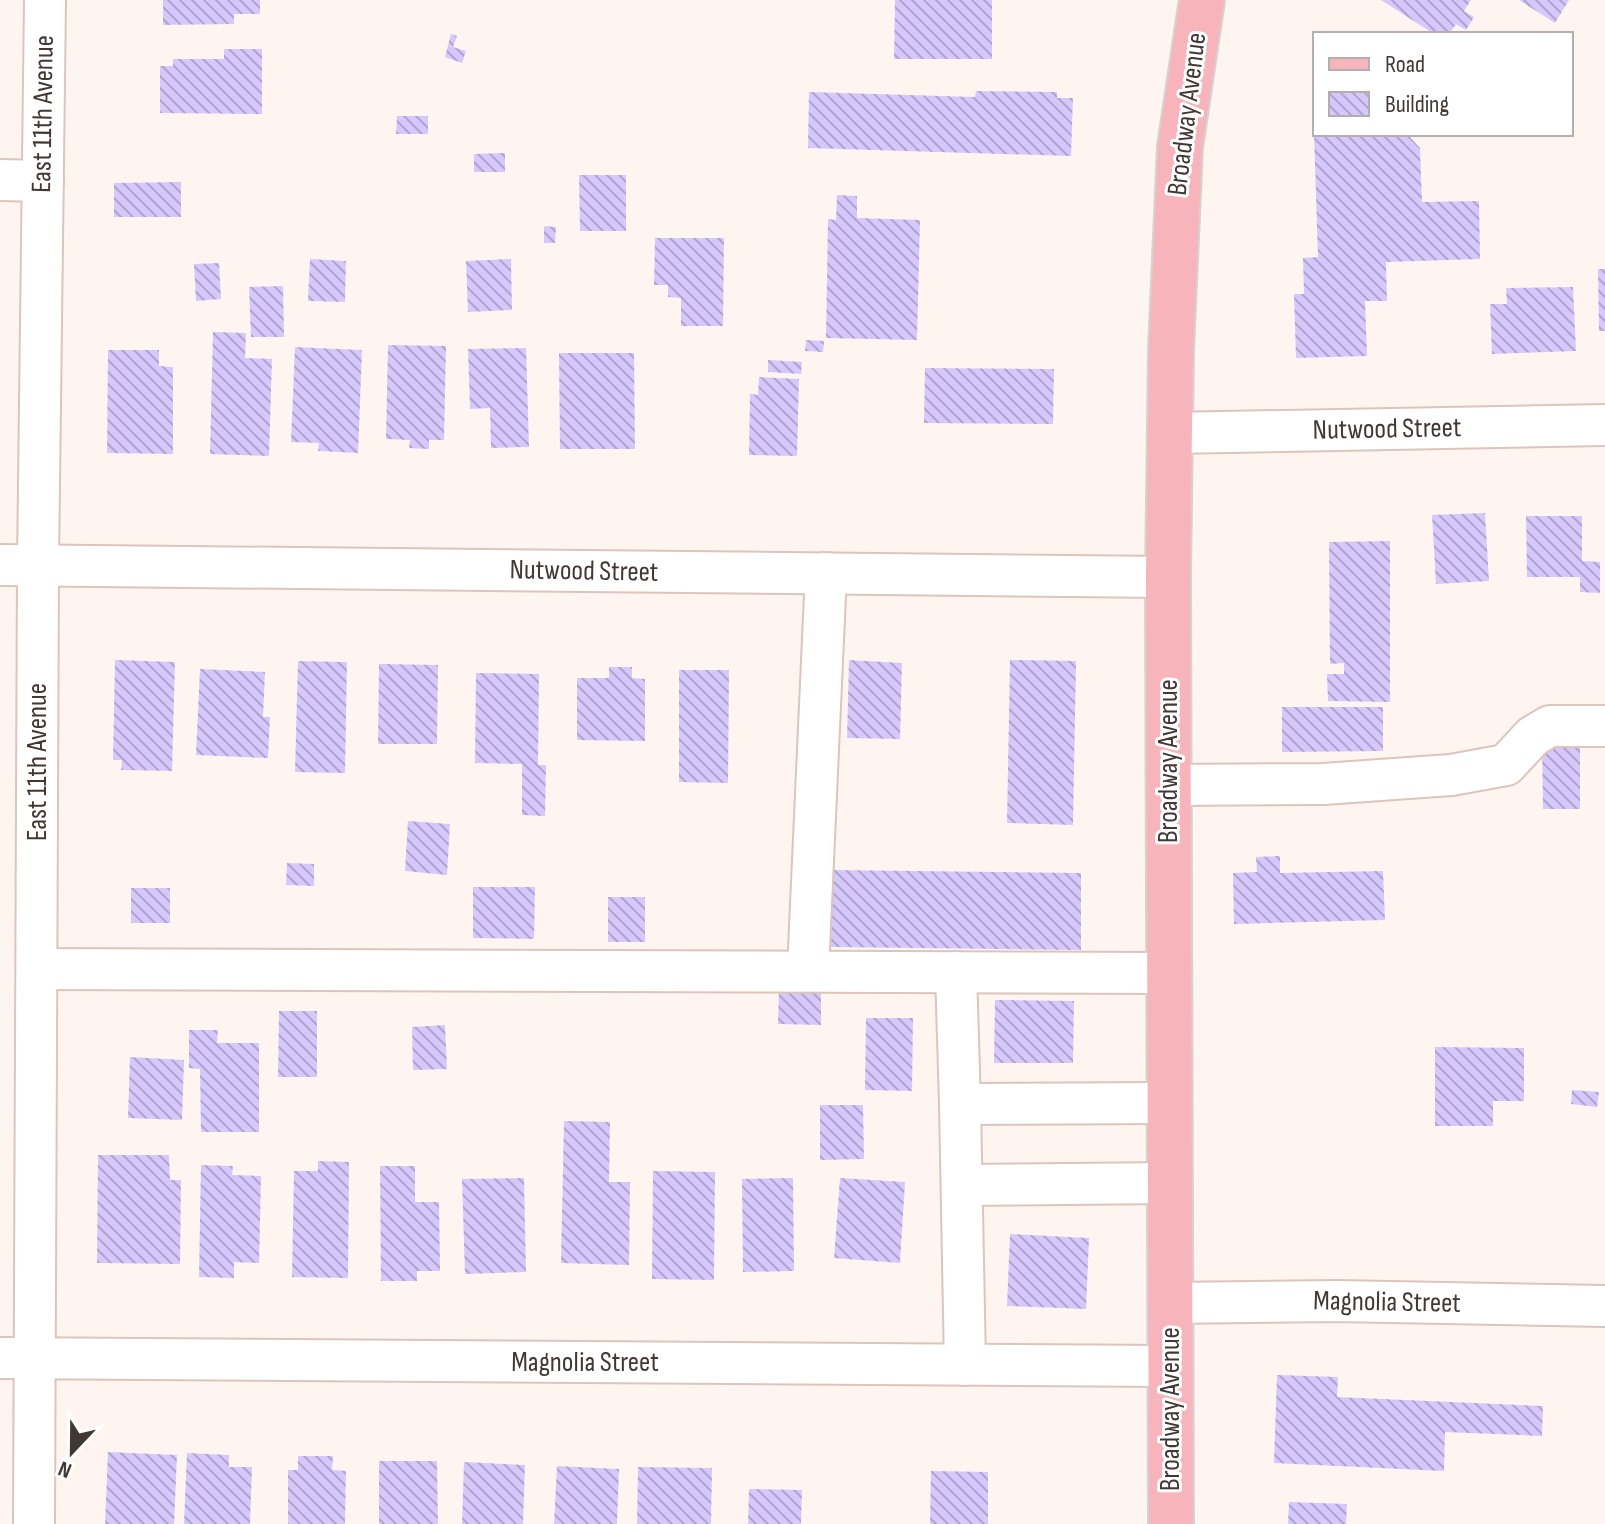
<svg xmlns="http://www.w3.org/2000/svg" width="1605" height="1524" font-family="'Sofia Sans Condensed',sans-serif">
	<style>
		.building { fill: url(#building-back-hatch) }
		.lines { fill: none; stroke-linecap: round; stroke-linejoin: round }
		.minor-casing { stroke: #dbc5bc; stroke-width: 44 }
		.major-casing { stroke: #d5d3d2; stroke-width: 48 }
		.minor { stroke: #fff; stroke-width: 40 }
		.major { stroke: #f7b5bb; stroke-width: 44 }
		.labels { text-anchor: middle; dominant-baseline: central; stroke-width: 6; stroke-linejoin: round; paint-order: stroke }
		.street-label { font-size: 28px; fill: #413834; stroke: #fff }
	</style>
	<defs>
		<pattern id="building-back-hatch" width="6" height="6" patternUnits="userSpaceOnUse" patternTransform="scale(2)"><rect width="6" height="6" fill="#d6c8fd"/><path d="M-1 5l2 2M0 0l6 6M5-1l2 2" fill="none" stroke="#afa3ce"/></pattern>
	</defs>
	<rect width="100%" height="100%" fill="#fef5f1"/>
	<g class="building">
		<path d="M163,0h97v14h-26v10l-71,1z"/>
		<path d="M895,0h97v59h-98z"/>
		<path d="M1381,0h90l-7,11 10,6 -8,13 -10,-6 -7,10h-15z"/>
		<path d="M1519,0h50l-14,23z"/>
		<path d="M451,34l6,2 -4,11 13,4 -4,12 -17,-6z"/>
		<path d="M224,49h38v65l-102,-1v-47h13v-7h51z"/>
		<path d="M976,91l81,1v6h16l-2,58 -263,-8 1,-56 166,5z"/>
		<path d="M397,116h31v18h-32z"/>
		<path d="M1314,134h93l13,14 2,54 57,-1 1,58 -94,3 1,39h-22l2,55 -71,2 -2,-64h10l-1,-36 15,-1z"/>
		<path d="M505,153v19h-31v-18z"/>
		<path d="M579,175h47v56h-46z"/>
		<path d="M181,182v35h-67v-34z"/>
		<path d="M837,195l20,1v22l63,2 -3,120 -91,-2 2,-119 8,1z"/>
		<path d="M544,226l12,1 -1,16h-11z"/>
		<path d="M655,238h69l-1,88h-42v-28l-13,-1v-12h-14z"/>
		<path d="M310,259l36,2 -1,41 -37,-1z"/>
		<path d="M511,259l1,51 -44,2 -2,-51z"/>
		<path d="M219,263l2,36 -25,2 -2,-37z"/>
		<path d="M1598,269h7v62h-6z"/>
		<path d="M283,286l1,51h-33l-2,-50z"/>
		<path d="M1573,287l3,64 -84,3 -2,-50h17l-1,-16z"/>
		<path d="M213,332l33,1 -1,25 27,1 -3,97 -59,-2z"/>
		<path d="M806,340l18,1 -1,11 -18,-1z"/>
		<path d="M388,345l58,1 -2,94h-15v9l-20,-1 1,-8 -24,-1z"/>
		<path d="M295,347l67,3 -4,103 -40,-2 1,-8 -28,-1z"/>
		<path d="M526,348l3,99 -38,1 -1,-40 -20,1 -2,-60z"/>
		<path d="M108,350h51v16l14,1v87l-66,-1z"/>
		<path d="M559,353h75l1,96h-75z"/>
		<path d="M768,360l34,2 -1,12 -33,-2z"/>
		<path d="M925,368l129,1 -1,55 -129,-1z"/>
		<path d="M759,377l40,2 -2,77 -48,-1 1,-61 8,1z"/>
		<path d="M1485,513l4,68 -53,3 -4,-69z"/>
		<path d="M1526,516h56v45l18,1v31l-20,-1v-15h-53z"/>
		<path d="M1390,541v161l-62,-1 -1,-27h17v-11l-14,1 -1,-122z"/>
		<path d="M115,660l60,2 -3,109 -51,-1 1,-10h-9z"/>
		<path d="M849,660l53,3 -2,76 -53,-1z"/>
		<path d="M1010,660l66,1 -3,164 -66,-2z"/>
		<path d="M298,661l49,1 -2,111 -50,-1z"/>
		<path d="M379,664l59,1 -1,79h-59z"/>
		<path d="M609,667h23v11l13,1v62l-68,-1v-62h32z"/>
		<path d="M200,669l65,3 -2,45h7l-2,41 -72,-3z"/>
		<path d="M679,670h50l-1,113 -49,-1z"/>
		<path d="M476,673l63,1 -1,91h8l-1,51 -23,-1v-51l-47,-1z"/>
		<path d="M1282,707h101v44l-101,1z"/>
		<path d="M1542,743h38v66h-37z"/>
		<path d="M408,821l42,3 -3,51 -42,-4z"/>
		<path d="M1280,856v17l103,-2 2,49 -151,4 -1,-51 24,-1 -1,-15z"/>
		<path d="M287,863l27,1v22l-28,-1z"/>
		<path d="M832,870l249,3v77l-250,-3z"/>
		<path d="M473,887h62l-1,52 -61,-1z"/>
		<rect x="131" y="888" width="39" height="35"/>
		<rect x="608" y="897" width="37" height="45"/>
		<path d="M779,989l42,1v35l-43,-1z"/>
		<path d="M995,1000l79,1 -1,62h-79z"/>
		<path d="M279,1011h38v66h-39z"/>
		<path d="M866,1018h47l-1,73 -47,-1z"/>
		<path d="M445,1025l2,44 -34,1 -1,-43z"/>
		<path d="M189,1030h29l-1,13h42v89h-58l-1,-63 -11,-1z"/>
		<path d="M1435,1047l89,1v53h-31v25h-58z"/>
		<path d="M130,1057l54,3 -2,60 -54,-2z"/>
		<path d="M1572,1090l27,2 -2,15 -26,-3z"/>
		<path d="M820,1105h43l1,54 -44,1z"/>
		<path d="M564,1121l46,1 -1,60h21l-1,83 -68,-2z"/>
		<path d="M98,1155h71l1,25h11l-1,84 -83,-1z"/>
		<path d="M318,1161l31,1 -1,116 -56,-1 2,-106h24z"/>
		<path d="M201,1165l32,1 -1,9 29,1 -2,87 -25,-1v16l-35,-1z"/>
		<path d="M380,1166h35v36h24l1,69h-23v10h-36z"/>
		<path d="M653,1171l62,1 -1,108 -62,-1z"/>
		<path d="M524,1178l2,94 -61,2 -3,-95z"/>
		<path d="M793,1178l1,93 -51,1 -1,-93z"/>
		<path d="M840,1178l65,4 -5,81 -66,-5z"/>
		<path d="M1010,1234l79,4 -3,71 -79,-3z"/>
		<path d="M1277,1375l61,2 -1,20 206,9 -1,30 -97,-4 -1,39 -170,-8z"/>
		<path d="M108,1452l69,3 -3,69h-69z"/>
		<path d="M187,1453l42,2v12h23l-2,57h-66z"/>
		<path d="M298,1456h35l-1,14 14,1 -1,53h-57v-54h10z"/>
		<path d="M379,1461h58l1,63h-59z"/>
		<path d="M464,1462l61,3 -2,59h-61z"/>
		<path d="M557,1466l62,3 -2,55h-63z"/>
		<path d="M638,1467l74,1 -1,56h-74z"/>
		<path d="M931,1471l57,1v52h-58z"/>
		<path d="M749,1489l53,1 -1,34h-53z"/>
		<path d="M1289,1502l58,2 -1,20h-58z"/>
	</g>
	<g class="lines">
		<g class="minor-casing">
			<g id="minor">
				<path d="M0,180l43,1"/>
				<path d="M1170,433l435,-8"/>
				<path d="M0,565l1168,12"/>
				<path d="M1168,785l155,-1 128,-9 55,-10 27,-29 17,-10h55"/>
				<path d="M37,969l1132,4"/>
				<path d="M808,971l18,-398"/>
				<path d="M956,972l4,132 209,-1"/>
				<path d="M960,1104l5,261"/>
				<path d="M962,1185l207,-2"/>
				<path d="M1169,1303l167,-2 269,5"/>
				<path d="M0,1358l1170,8"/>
				<path d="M34,1524l4,-959 7,-565"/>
			</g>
		</g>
		<g class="major-casing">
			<path id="major" d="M1171,1524l-3,-947 3,-227 9,-203 22,-147"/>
		</g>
		<use href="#minor" class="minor"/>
		<use href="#major" class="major"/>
	</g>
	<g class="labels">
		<g class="street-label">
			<text transform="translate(43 114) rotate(-89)">East 11th Avenue</text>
			<text transform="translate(1187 114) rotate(-83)">Broadway Avenue</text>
			<text transform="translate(1387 429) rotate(-1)">Nutwood Street</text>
			<text transform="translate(584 571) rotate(1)">Nutwood Street</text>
			<text transform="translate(1168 761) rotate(-90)">Broadway Avenue</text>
			<text transform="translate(37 762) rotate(-90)">East 11th Avenue</text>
			<text transform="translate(1387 1302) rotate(1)">Magnolia Street</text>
			<text x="585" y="1362">Magnolia Street</text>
			<text transform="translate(1170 1409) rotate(-90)">Broadway Avenue</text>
		</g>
	</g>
	<rect x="1313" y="32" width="260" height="104" fill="#ffffff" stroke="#b3afae" stroke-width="2"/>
	<rect x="1329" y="58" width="40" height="12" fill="#f7b5bb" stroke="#b3afae" stroke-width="2"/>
	<text x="1385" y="72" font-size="24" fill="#413834">Road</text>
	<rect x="1329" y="92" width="40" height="24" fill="url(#building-back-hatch)" stroke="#b3afae" stroke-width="2"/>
	<text x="1385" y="112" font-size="24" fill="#413834">Building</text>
	<g transform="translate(72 1452) rotate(202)" stroke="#ffffff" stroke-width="6" paint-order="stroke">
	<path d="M0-6L14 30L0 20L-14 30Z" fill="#413834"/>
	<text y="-12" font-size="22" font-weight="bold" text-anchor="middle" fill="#413834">N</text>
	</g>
</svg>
